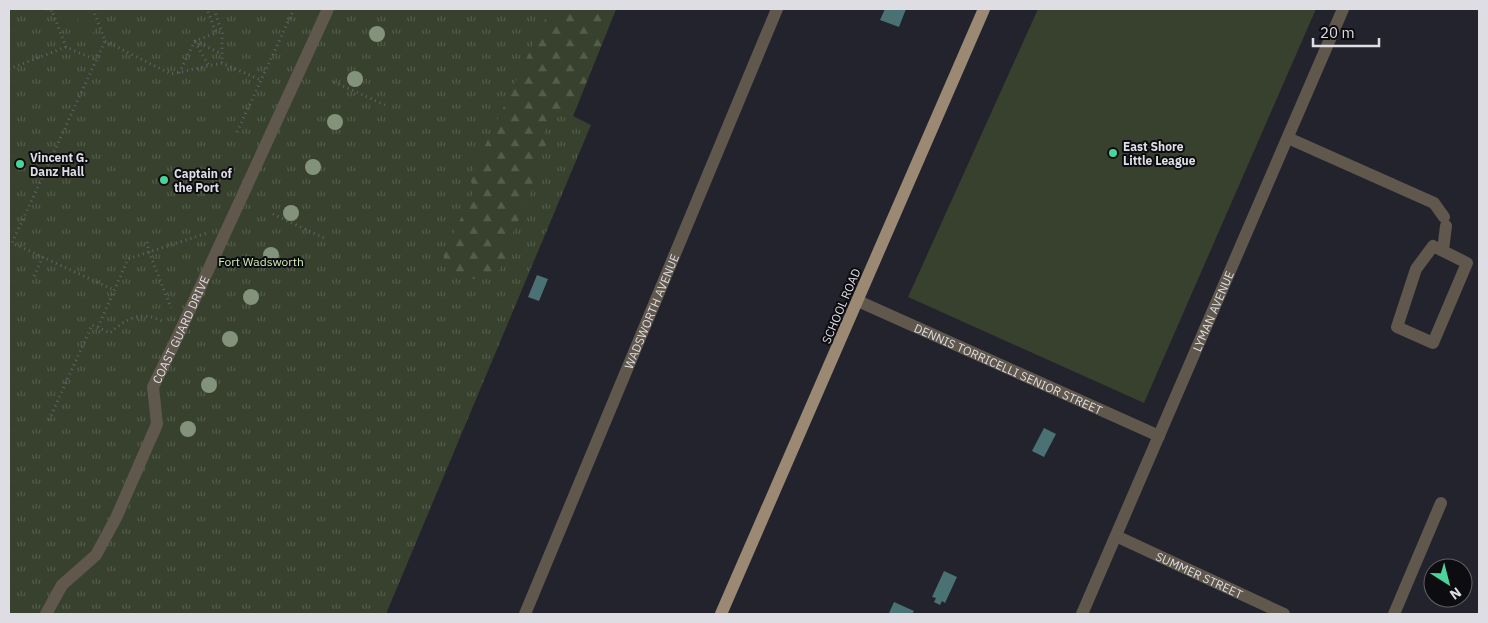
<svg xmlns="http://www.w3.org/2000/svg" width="1488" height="623" font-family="'IBM Plex Sans',sans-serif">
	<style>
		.grass { fill: url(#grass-tufts) }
		.forest { fill: url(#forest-firs) }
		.garden { fill: #37412d }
		.water { fill: #4a7174 }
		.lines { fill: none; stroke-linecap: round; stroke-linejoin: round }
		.path { stroke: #61626a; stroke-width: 3; stroke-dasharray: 1 4; stroke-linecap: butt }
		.minor { stroke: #60574d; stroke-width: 12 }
		.major { stroke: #9b8974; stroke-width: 12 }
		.tree { fill: #83927a }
		.poi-dot { fill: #4cd39a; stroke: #0d0d11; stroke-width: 2 }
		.labels { text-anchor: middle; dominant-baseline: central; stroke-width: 4; stroke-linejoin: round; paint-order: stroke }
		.poi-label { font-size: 12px; font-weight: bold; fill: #dddde3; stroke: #0d0d11; text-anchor: start }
		.park-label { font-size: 12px; fill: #d3edba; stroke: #0d0d11 }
		.street-label { font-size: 12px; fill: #dddde3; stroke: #0d0d11 }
	</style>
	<defs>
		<pattern id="grass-tufts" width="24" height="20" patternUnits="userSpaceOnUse" patternTransform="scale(1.25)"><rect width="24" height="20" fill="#37412d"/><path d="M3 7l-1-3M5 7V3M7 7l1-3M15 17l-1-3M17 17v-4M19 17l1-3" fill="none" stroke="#545c4b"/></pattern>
		<pattern id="forest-firs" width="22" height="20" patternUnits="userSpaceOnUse" patternTransform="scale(1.25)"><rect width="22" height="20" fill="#37412d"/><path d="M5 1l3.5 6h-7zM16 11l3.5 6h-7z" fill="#545c4b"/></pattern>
	</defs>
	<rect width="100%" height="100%" fill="#22232c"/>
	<path class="grass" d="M9,9h607l-43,107 18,9 -205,489h-377z"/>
	<path class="forest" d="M550,9h66l-43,107 -16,-7 -13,24 2,12 -7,14 -10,40 -15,30 -9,31 -8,14 -11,5h-14l-14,-6 -13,-10 -2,-9 28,-56 3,-11 -4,-7 3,-9z"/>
	<g class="garden">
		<path d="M65,9h22l8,20 -7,14 -13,-6 -3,-10 8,-4 -3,-5 -7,4z"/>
		<path d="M1038,9h278l-172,394 -236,-106z"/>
	</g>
	<g class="water">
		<path d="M885,9h21l-7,18 -19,-7z"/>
		<path d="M537,275l11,4 -9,22 -11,-4z"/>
		<path d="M1044,428l12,6 -12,23 -12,-6z"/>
		<path d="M944,571l13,6 -12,26 -3,-2 -2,4 -6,-3 2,-4 -4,-1z"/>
		<path d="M894,602l20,9 -2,3 -23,-1z"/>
	</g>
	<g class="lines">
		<g class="path">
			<path d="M46,9l6,2"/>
			<path d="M53,9l-1,2 14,36 30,13"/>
			<path d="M93,9l12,32 -93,202 102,47"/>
			<path d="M214,9l8,24v30"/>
			<path d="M105,41l66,33 51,-11 39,17"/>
			<path d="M195,41l27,13"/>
			<path d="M195,42l14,24"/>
			<path d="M9,69l57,-22"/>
			<path d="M179,73l16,-32 21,-8 -9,-24"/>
			<path d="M334,82l51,23"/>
			<path d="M237,132l57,-123"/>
			<path d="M273,214l51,24"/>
			<path d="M147,242l2,10 22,56"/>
			<path d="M34,276l9,-19"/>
			<path d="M98,327l30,-68 79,-26"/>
			<path d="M49,420l43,-95 18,8c11,-10 25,-20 41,-16 5,1 10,4 14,5"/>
		</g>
		<g class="minor">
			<path d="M1288,138l146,65 10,14"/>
			<path d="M1433,246l34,17 -34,80 -36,-16 19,-58z"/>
			<path d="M1443,250l3,-24"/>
			<path id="s1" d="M858,301l301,135"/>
			<path id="s2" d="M1116,536l168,78"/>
			<path id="s3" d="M46,614l16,-29 34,-30 20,-37 41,-94 -4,-37 23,-47 152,-331"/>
			<path id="s4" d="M525,614l252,-605"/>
			<path id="s5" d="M1082,614l261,-605"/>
			<path d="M1394,614l47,-111"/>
		</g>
		<path class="major" d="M721,614l263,-605"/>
	</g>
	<g class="tree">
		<circle cx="377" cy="34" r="8"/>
		<circle cx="355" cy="79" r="8"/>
		<circle cx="335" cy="122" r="8"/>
		<circle cx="313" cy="167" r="8"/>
		<circle cx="291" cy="213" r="8"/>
		<circle cx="271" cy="255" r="8"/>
		<circle cx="251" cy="297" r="8"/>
		<circle cx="230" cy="339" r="8"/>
		<circle cx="209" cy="385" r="8"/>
		<circle cx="188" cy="429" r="8"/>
	</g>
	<g class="poi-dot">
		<circle cx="1113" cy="153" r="5"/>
		<circle cx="20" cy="164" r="5"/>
		<circle cx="164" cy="180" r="5"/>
	</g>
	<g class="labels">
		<g class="poi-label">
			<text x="1123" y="146">East Shore<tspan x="1123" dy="14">Little League</tspan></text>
			<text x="30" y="157">Vincent G.<tspan x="30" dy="14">Danz Hall</tspan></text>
			<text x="174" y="173">Captain of<tspan x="174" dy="14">the Port</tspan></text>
		</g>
		<g class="park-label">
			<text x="261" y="261">Fort Wadsworth</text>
		</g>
		<g class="street-label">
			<text transform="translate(841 306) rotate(-67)">SCHOOL ROAD</text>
			<text stroke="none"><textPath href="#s4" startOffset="328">WADSWORTH AVENUE</textPath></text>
			<text stroke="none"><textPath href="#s5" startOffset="330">LYMAN AVENUE</textPath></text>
			<text stroke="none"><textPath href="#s3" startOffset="324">COAST GUARD DRIVE</textPath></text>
			<text stroke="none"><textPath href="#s1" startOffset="165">DENNIS TORRICELLI SENIOR STREET</textPath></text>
			<text stroke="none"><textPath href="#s2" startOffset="92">SUMMER STREET</textPath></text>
		</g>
	</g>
	<rect width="1488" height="623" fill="none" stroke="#dddde3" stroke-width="20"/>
	<g transform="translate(1448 583) rotate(144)"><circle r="24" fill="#0d0d11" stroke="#606065"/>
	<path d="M0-4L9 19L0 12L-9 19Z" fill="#4cd39a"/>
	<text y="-8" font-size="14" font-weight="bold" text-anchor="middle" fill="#dddde3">N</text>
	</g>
	<path d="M1313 38v8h66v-8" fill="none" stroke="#dddde3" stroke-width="2.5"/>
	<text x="1320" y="38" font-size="15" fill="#dddde3" stroke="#0d0d11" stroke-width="4" paint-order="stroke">20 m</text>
</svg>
